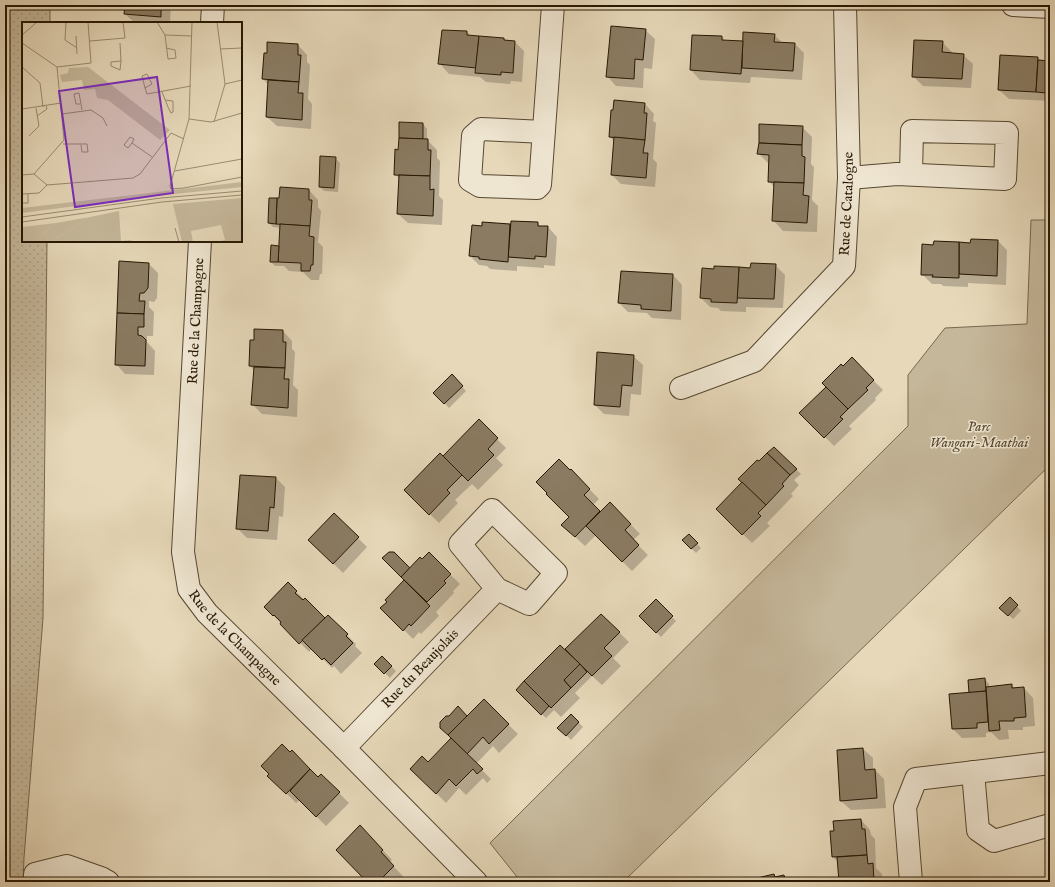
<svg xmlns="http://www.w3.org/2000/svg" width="1055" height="887" font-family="'IM FELL English',serif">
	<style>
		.grass { fill: url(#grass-dots); stroke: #76674e }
		.green { fill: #c5b79a; stroke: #76674e }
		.shadow { fill: #0003 }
		.building { fill: #8a7b62; stroke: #261703 }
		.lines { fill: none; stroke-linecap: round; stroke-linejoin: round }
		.minor-casing { stroke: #564730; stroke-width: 24 }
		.minor { stroke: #efe6d2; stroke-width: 22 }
		.labels { text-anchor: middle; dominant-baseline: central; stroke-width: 3; stroke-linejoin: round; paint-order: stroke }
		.street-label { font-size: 14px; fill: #261703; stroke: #efe6d2 }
		.park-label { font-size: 14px; font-style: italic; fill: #564730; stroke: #efe6d2 }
		.inset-road { fill: none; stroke: #998b70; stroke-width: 1 }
		.view { fill: #7b2cbf; fill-opacity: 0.15; stroke: #7b2cbf; stroke-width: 2 }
		.inset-edge { fill: none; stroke: #261703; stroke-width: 2 }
	</style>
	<defs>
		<pattern id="grass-dots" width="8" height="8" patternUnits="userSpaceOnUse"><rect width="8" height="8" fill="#c5b79a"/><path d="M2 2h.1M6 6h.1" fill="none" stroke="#a99d83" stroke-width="1.8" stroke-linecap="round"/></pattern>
	</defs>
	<rect width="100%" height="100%" fill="#e6d8b9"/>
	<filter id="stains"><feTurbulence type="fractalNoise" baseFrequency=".005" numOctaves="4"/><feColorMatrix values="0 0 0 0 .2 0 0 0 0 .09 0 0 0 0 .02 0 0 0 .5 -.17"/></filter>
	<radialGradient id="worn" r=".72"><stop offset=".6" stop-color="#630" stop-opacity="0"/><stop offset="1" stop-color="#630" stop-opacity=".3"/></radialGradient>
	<path class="grass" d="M6,5h44v18h-27v218h24l-4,377 -19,240 -1,24h-18v-671z"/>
	<path class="green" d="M1031,220h19v245l-427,417h-102l-31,-39 418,-417v-51l37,-47 82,-4z"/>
	<g class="shadow">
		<path d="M126,5h45l-1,18h-35l-10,-9z"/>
		<path d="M645,30l10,9 -3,30 -8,-1 -1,20 -27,-2 -9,-10z"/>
		<path d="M467,32l4,4 33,3 2,2 9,1 9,9 -2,31 -11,-1 -1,3 -24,-2 -6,-5 -31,-3 -9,-10z"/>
		<path d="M774,35l9,8 12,1 9,9 -2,27 -51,-3 -1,6 -50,-3 -9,-10 2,-34 29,1 3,4 19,1z"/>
		<path d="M942,42l10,10v2l11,1 10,9 -2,24 -48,-2 -10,-10z"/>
		<path d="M298,45l9,10v7l3,3 -2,34 4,5 -1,25 -34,-3 -10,-9 2,-32 -6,-6 2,-25z"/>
		<path d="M1038,58l4,3 8,1v39l-41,-2 -10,-9z"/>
		<path d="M645,104l9,10 -1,7 3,2 -3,36 4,4 -2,24 -34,-3 -9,-9 2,-34 -4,-4z"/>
		<path d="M423,124l4,5v11l10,10v8l3,3 -1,35 4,4 -1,25 -34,-2 -10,-9 2,-35 -5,-5 4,-23z"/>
		<path d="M802,127l10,10 -1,27 3,3 -2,33 6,6 -1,26 -34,-1 -9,-10v-34l-5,-6v-18h-1l-9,-9z"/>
		<path d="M335,158l5,5 -2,29 -14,-1 -4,-4z"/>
		<path d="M309,190l9,10v7l3,4 -3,31 5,5 -1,27h-2l-1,6h-8l-8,-8 -14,-1 -5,-5h-9l-4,-4 9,-13 1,-21 -8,-1 -4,-4 11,-24z"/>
		<path d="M483,223l28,2 26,-2 4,4h7l9,10 -2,29 -11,-1v3l-27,-2v5l-27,-2 -3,-3 -8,-1 -9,-9 13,-29z"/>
		<path d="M998,241l9,9 -1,35 -38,-2v4l-25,-1 -2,-2h-9l-10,-10 12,-28 37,-2z"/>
		<path d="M149,264l9,9 -1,25 -3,4 -5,-1v6l5,5 -1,24h-6v6l8,9 -1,24 -29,-1 -9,-10z"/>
		<path d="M775,265l10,10 -2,33 -37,-1v5l-25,-1 -3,-3 -8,-1 -9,-9 14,-28 36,-1z"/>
		<path d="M673,275l9,10 -1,35 -29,-2 -5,-5 -19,-1 -9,-9z"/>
		<path d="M283,331l9,10v8l3,3 -2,33 5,5 -1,27 -35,-3 -9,-9 2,-34 -5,-5 1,-25h3z"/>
		<path d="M633,356l10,9 -2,30 -10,-1 -2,22 -25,-2 -9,-9z"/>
		<path d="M852,359l31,31 -8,8 1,2 -27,26 3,3 -18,17 -33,-33 26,-26z"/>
		<path d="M456,380l10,11 -17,17 -14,-15z"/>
		<path d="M479,421l27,27 -10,10 7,7 -25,25 -6,-6 -17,16 3,3 -19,20 -34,-33 38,-33z"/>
		<path d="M774,448l27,26 -7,6 5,5 -8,9 2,2 -26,27 3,3 -18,17 -25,-24 16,-37 16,-19z"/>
		<path d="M571,470l28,29 -6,6 7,7 10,-9 30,31 -7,6 15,15 -16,16 -36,-36 -11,11 -13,-12 -2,-17v-46z"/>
		<path d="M241,476l35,2 9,9 -2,30 -4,-1 -2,24 -30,-2 -10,-10z"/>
		<path d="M334,514l33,33 -24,26 -34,-33z"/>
		<path d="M689,535l12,13 -5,5 -13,-13z"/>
		<path d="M429,554l31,30 -7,7 1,2 -18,19 3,4 -18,18 -2,-2 -6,7 -31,-31 6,-6 -2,-2 20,-20 3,-11 13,-8z"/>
		<path d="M288,584l37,36 22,15 9,9 -1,2 7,7 -21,21 -7,-8 -2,2 -20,-19 -3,3 -44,-45z"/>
		<path d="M1010,598l11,13 -8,8 -12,-11z"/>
		<path d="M656,601l20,20 -15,16 -21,-21z"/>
		<path d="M601,615l28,27 -16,16 8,8 -19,19 -10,-9 -17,17 5,5 -19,19 -7,-7 -8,8 -29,-28 48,-40z"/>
		<path d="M382,657l14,14 -6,7 -14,-14z"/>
		<path d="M985,679l4,5v4l22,-3 4,4 9,-1 9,10 2,28 -12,1v3h-15l1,9 -10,1 -8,-8 -5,1v4l-24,1 -9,-9 17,-35z"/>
		<path d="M484,701l34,33 -19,19 -6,-7 -17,18 15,15 -4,4 -4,-5 -17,17 -7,-7 -13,15 -34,-34 16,-6 25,-25 14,-21z"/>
		<path d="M571,715l12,12 -12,13 -12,-12z"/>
		<path d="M863,749l10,9v12h2l9,9 2,29 -35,2 -10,-9 -3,-50z"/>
		<path d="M292,752l26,26 3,-3 28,28 -23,23 -26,-26 -4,3 -27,-27z"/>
		<path d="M861,820l9,10 1,5 4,4 1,29 6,6 1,8h-43l-2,-20 -5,-5z"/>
		<path d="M370,836l22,24 -3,2 14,14 -6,6h-29z"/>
		<path d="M774,875l2,3 8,-2 6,6h-40z"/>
	</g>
	<g class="building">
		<path d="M125,5h36v12l-37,-3z"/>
		<path d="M611,26l35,3 -3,31 -8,-1 -1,20 -28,-2z"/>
		<path d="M442,30l25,1v4l12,1 -3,32 -38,-4z"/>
		<path d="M743,32l32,2 -1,8 21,1 -2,28 -51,-3z"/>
		<path d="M692,35l30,1v4l21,1 -2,33 -51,-4z"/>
		<path d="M479,36l25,2v2l11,1 -2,32 -12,-1v3l-26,-2z"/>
		<path d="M914,40l29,1 -1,11 22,2 -2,25 -50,-2z"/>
		<path d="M267,42l31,2v11h3l-2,27 -37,-3 2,-26h3z"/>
		<path d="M1000,55l38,2 -2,35 -38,-2z"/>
		<path d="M1038,60l12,1v36l-4,-1v-3l-10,-1z"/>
		<path d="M268,80l31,2 -1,11h5l-1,27 -36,-3z"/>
		<path d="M614,100l31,3 -1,10h3l-2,27 -36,-3 2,-27h2z"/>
		<path d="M399,122l24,1v16l-24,-1z"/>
		<path d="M759,124l44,2 -1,19 -43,-2z"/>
		<path d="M614,137l31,3 -2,13h5l-2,25 -35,-3z"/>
		<path d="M399,138l29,1v11h3l-1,26 -36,-1 1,-26 3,1z"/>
		<path d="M759,143l43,2v11l3,1 -1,26 -36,-1 1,-27 -12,-1z"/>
		<path d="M320,156l16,1 -2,31 -15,-1z"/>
		<path d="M399,175l31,1v14l4,-1 -1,27 -36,-2z"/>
		<path d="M774,182l30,1 -1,12 6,1 -2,27 -35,-2z"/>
		<path d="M280,187l29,2v11h3l-2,26 -34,-2 1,-26h2z"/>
		<path d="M269,198h8l-1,26 -8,-1z"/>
		<path d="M511,221l27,1v4h10l-2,31 -11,-1v3l-27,-2z"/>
		<path d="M482,222l28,2 -2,38 -29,-3v-2l-10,-1 3,-31 10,1z"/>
		<path d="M280,224l30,2 -1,10 5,1 -1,28h-2l-1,6h-9v-8l-23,-1z"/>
		<path d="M971,239l27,1 -1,36 -38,-2v-32l11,1z"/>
		<path d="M934,241l25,1v36l-27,-1 1,-2h-12l1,-31 11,1z"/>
		<path d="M271,245l8,1 -1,16h-8z"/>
		<path d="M119,261l30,2 -1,25 -4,5h-4l-1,8h6l-1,13 -27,-1z"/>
		<path d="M751,263l25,1 -2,35 -37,-1 2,-31 11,1z"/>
		<path d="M714,266l25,1 -2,36 -26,-1v-3l-11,-1 2,-30 12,1z"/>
		<path d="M621,271l52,3 -2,37 -30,-2v-4l-23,-2z"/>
		<path d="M117,313l27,1v13h-6v8l4,1 4,4 -1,26 -30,-1z"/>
		<path d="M254,329l29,1v12h3l-1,26 -36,-2 1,-26h4z"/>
		<path d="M597,352l37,3 -2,31 -10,-1 -2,22 -26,-2z"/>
		<path d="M852,357l22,23 -8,8 2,2 -20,19 -26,-26 19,-19 2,2z"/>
		<path d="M254,367l31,1 -1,11h5l-1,29 -37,-3z"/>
		<path d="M452,374l11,12 -19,18 -11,-11z"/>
		<path d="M826,387l22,22 -8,8 3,2 -19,19 -25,-25z"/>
		<path d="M479,419l19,19 -10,11 6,6 -26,26 -25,-25z"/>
		<path d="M774,447l23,22 -7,6 -23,-22z"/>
		<path d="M440,453l22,22 -15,15 3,3 -21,22 -25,-25z"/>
		<path d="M767,453l23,22 -8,9 2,2 -18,19 -28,-26 19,-19 2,1z"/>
		<path d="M559,459l11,11 1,-1 19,20 -6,6 16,16 -25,26 -14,-12 8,-8 -23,-23 1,-1 -11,-11z"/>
		<path d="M240,475l36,2 -2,31 -4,-1 -2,24 -32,-2z"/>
		<path d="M742,482l24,23 -8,8 3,3 -19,19 -26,-26z"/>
		<path d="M610,502l21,22 -6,6 14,15 -17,17 -36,-36z"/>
		<path d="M334,513l25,24 -26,27 -25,-24z"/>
		<path d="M689,534l9,9 -7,6 -9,-9z"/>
		<path d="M389,552h5l16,16 -9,9 -19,-19z"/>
		<path d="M429,552l22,22 -7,7 2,2 -19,19 -26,-25 19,-20 2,2z"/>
		<path d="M404,580l26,26 -19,20 -2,-2 -6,7 -23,-23 7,-6 -2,-2z"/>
		<path d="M288,582l9,9 -2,2 8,7 2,-2 20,20 -26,26 -19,-20 1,-2 -7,-7 -1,1 -9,-9z"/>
		<path d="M1010,597l8,8 -10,11 -9,-8z"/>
		<path d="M656,599l17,17 -17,17 -17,-17z"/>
		<path d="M601,614l19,18 -16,16 8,8 -20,20 -27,-27z"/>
		<path d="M328,615l20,19 -2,2 7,7 -22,22 -7,-7 -2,2 -20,-20z"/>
		<path d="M560,645l20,19 -16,16 7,8 -20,20 -27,-27z"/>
		<path d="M382,656l10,10 -8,8 -10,-10z"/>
		<path d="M580,664l7,8 -16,16 -7,-8z"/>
		<path d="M985,678l1,13 -17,2 -1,-13z"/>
		<path d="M524,681l25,25 -8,9 -25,-25z"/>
		<path d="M1012,684v4l12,-1 2,30 -12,1v3h-15l1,9 -11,1 -3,-44z"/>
		<path d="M986,691l2,31 -11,1v5l-25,1 -3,-35z"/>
		<path d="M484,699l25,25 -20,20 -6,-7 -16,17 -19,-19z"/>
		<path d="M458,706l9,10 -19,19 -8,-7v-6l6,-6h3z"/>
		<path d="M571,714l8,8 -13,14 -9,-8z"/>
		<path d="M451,738l32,31 -6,5 -4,-5 -17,17 -7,-7 -13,15 -26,-25 12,-13 6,6z"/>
		<path d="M282,744l8,8 2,-2 18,19 -24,25 -19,-18 2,-2 -8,-8z"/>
		<path d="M863,748l2,22 10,-1 2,29 -37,3 -3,-51z"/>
		<path d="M310,769l8,8 3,-3 19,18 -24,25 -26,-26z"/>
		<path d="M861,819l1,10h3l2,26 -35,2 -2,-26h4l-1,-10z"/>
		<path d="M360,825l23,25 -2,2 13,14 -16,16h-11l-31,-32z"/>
		<path d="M867,855l1,9 5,-1 1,19h-35l-2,-25z"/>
		<path d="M774,874l1,3 9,-2 2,7h-37v-2z"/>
	</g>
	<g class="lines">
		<g class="minor-casing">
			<g id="minor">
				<path d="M1013,5l37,2"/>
				<path d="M212,23l1,-18"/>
				<path d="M544,132l-63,-3 -8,7 -3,44 10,6 57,2 3,-3 13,-180"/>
				<path d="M849,178l48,-4 108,5 2,-46 -95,-2 -1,43"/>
				<path id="s1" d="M200,241l-17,311 6,37 18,24 137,135 132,134"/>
				<path id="s2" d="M681,388l73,-27 90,-95 5,-88 -4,-173"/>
				<path id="s3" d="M344,748l153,-159 -37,-45 32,-34 64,63 -27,31 -32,-15"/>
				<path d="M973,772l5,58 16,11 56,-16"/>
				<path d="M35,882v-8l32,-8 34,12 7,4"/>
				<path d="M911,882l-6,-75 11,-28 134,-16"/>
			</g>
		</g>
		<use href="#minor" class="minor"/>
	</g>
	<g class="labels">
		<g class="street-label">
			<text stroke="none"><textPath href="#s2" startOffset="271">Rue de Catalogne</textPath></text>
			<text transform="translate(196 321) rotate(-87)">Rue de la Champagne</text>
			<text stroke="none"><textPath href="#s1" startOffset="416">Rue de la Champagne</textPath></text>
			<text stroke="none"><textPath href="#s3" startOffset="110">Rue du Beaujolais</textPath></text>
		</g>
		<g class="park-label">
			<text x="979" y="427">Parc<tspan x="979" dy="16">Wangari-Maathai</tspan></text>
		</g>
	</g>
	<g transform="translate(22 22)">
		<rect width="220" height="220" fill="#e6d8b9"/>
		<path d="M220,160v5l-96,10 -124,16v-5zM220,176v44h-25l8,-2 -4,-15 -30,6 2,11h-11l-9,-38zM68,195l-39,25h-16l21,-19z" fill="#c5b79a"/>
		<path d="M97,189l2,30 10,-1 1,2h-81l39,-25zM34,201l-21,19h-13v-15z" fill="#c5b79a"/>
		<path d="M66,45l82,63 -10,10 -52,-40 -11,-2 -2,-9 -11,1 -2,-10 -20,2 -2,-7 8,-2 1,-5z" fill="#c5b79a"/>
		<path class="inset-road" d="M44,0l-1,18 12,8M135,0l8,13 27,1M170,0l-3,97 -19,67 1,3 13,-1 58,-11M0,13l15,-13M143,13l3,24 8,-1 -1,-8 -9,-2M54,14l1,18M68,19l35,-3 -2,-16M0,21l35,24M98,21l1,18 -1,9 -9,-4v-4l10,-1M198,27l22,-1M0,45l18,16 3,24M35,45l34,-4 -3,-41M203,62l17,-4M123,66l7,-4 -5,-10 -5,2 3,12 2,6 44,-8M140,70l6,15 3,6 2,-1v-11l-8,-1M58,82h-4l-2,-10 5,-1 3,17M0,87l39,-6M40,92l29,-4 12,8 4,8M15,94l10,-7 -1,-3M167,97l22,3 31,-9M192,100l11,-38 -8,-62M7,114l10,-10 -3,-18M110,121l2,-4 -4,-2 -6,8 4,3 4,-5 20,14M41,122h24l1,8h-6l-1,-7M153,149l67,-12M12,152l13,11 86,-7 7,-4 31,-41 13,6M12,152l30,-34 -7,-73M0,153l12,-1M0,172l17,-1 8,-8M0,181h6v-9M0,195l139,-19 81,-7M0,200l140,-20 80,-7M153,206l4,14"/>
		<path class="view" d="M135,55l16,116 -98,14 -16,-116z"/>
		<rect width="220" height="220" class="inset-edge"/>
	</g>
	<rect width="1055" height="887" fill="none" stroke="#e6d8b9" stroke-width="20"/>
	<rect x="6" y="6" width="1043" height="875" fill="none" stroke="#261703" stroke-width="2"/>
	<rect x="10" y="10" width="1035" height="867" fill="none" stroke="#261703"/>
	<rect width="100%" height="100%" filter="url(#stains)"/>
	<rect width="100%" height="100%" fill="url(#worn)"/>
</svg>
